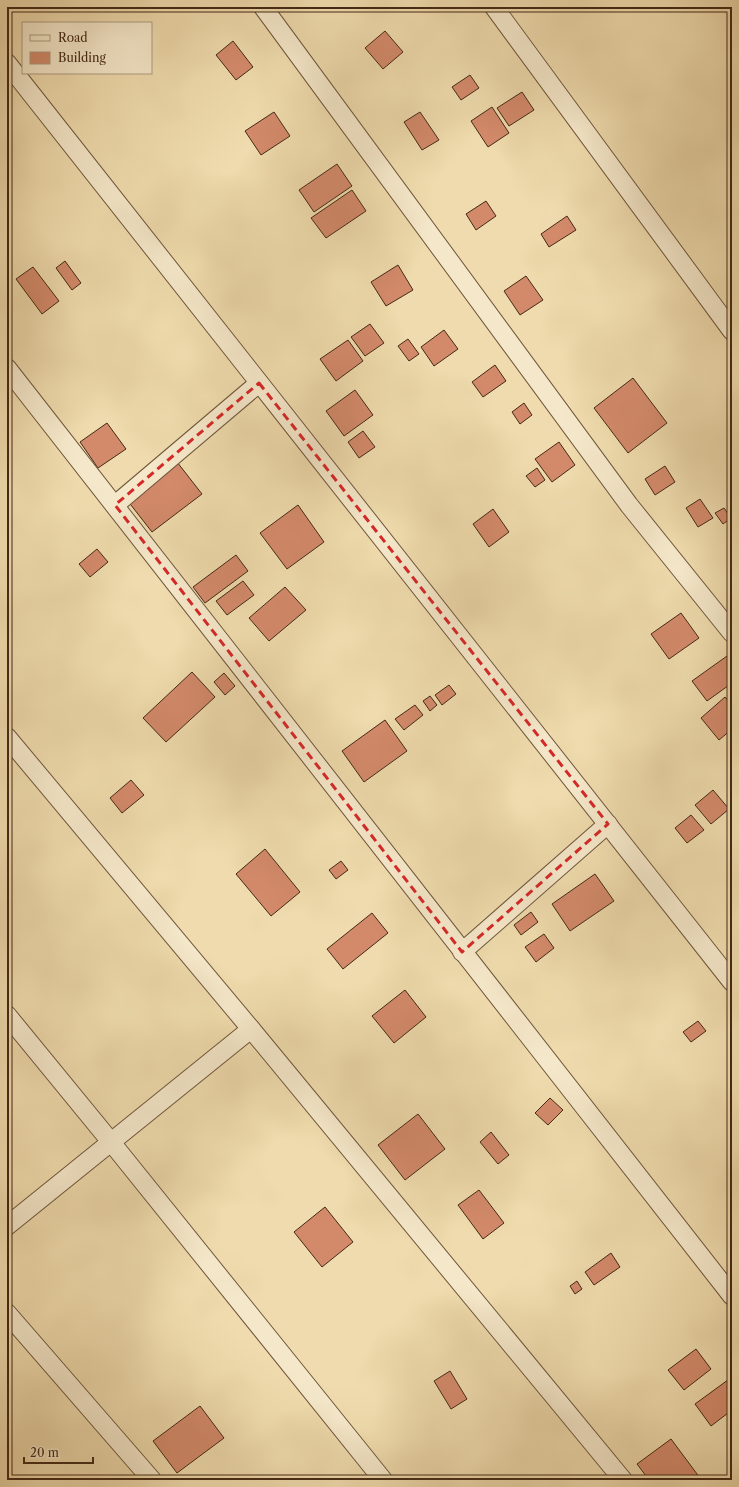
<svg xmlns="http://www.w3.org/2000/svg" width="739" height="1487" font-family="'Libre Caslon Text',serif">
	<style>
		.building { fill: #d38a6b; stroke: #442915 }
		.lines { fill: none; stroke-linecap: round; stroke-linejoin: round }
		.street-casing { stroke: #6f563b; stroke-width: 20 }
		.street { stroke: #f5e8ca; stroke-width: 18 }
		.marked { fill: none; stroke: #d62828; stroke-width: 3; stroke-dasharray: 8 5; stroke-linejoin: round }
	</style>
	<rect width="100%" height="100%" fill="#efdbad"/>
	<filter id="stains"><feTurbulence type="fractalNoise" baseFrequency=".005" numOctaves="4"/><feColorMatrix values="0 0 0 0 .2 0 0 0 0 .09 0 0 0 0 .02 0 0 0 .5 -.17"/></filter>
	<radialGradient id="worn" r=".72"><stop offset=".6" stop-color="#630" stop-opacity="0"/><stop offset="1" stop-color="#630" stop-opacity=".3"/></radialGradient>
	<g class="building">
		<path d="M385,31l18,21 -20,17 -18,-21z"/>
		<path d="M233,41l20,26 -17,13 -20,-25z"/>
		<path d="M470,75l9,13 -18,12 -9,-13z"/>
		<path d="M522,92l12,18 -25,16 -12,-18z"/>
		<path d="M492,107l17,26 -21,14 -17,-26z"/>
		<path d="M274,112l16,24 -29,19 -16,-24z"/>
		<path d="M420,112l19,28 -17,10 -18,-28z"/>
		<path d="M337,164l15,22 -38,26 -15,-22z"/>
		<path d="M352,190l14,21 -40,27 -15,-20z"/>
		<path d="M486,201l10,15 -20,14 -10,-16z"/>
		<path d="M567,216l9,14 -27,17 -8,-13z"/>
		<path d="M65,261l16,22 -9,7 -16,-22z"/>
		<path d="M398,265l15,25 -27,16 -15,-24z"/>
		<path d="M33,267l26,34 -17,13 -26,-35z"/>
		<path d="M526,276l17,24 -23,15 -16,-24z"/>
		<path d="M370,324l14,19 -19,13 -14,-19z"/>
		<path d="M444,330l14,19 -24,17 -13,-19z"/>
		<path d="M408,339l11,15 -10,7 -11,-15z"/>
		<path d="M348,340l15,21 -27,20 -16,-22z"/>
		<path d="M495,365l11,16 -23,16 -11,-15z"/>
		<path d="M633,378l34,45 -39,30 -34,-45z"/>
		<path d="M355,390l18,25 -29,21 -18,-25z"/>
		<path d="M524,403l8,12 -12,9 -8,-12z"/>
		<path d="M107,423l19,26 -28,19 -18,-26z"/>
		<path d="M363,431l12,16 -16,11 -11,-16z"/>
		<path d="M559,442l16,23 -23,17 -17,-23z"/>
		<path d="M7,459l4,5 -4,4z"/>
		<path d="M177,462l25,32 -50,38 -25,-32z"/>
		<path d="M665,466l10,16 -20,13 -10,-16z"/>
		<path d="M537,468l8,12 -10,7 -9,-11z"/>
		<path d="M700,499l13,19 -15,9 -12,-19z"/>
		<path d="M298,505l26,37 -37,27 -27,-36z"/>
		<path d="M724,508l7,10 -8,6 -8,-11z"/>
		<path d="M493,509l16,23 -20,15 -16,-23z"/>
		<path d="M97,549l11,13 -18,15 -11,-13z"/>
		<path d="M236,555l12,16 -43,32 -12,-16z"/>
		<path d="M243,581l11,14 -27,20 -11,-14z"/>
		<path d="M285,587l21,23 -37,31 -20,-23z"/>
		<path d="M681,613l18,25 -30,21 -18,-25z"/>
		<path d="M727,656l5,7v20l-25,18 -15,-20z"/>
		<path d="M192,672l23,25 -49,45 -23,-24z"/>
		<path d="M224,673l11,13 -10,9 -11,-13z"/>
		<path d="M449,685l7,9 -14,11 -7,-10z"/>
		<path d="M430,696l7,9 -7,6 -7,-10z"/>
		<path d="M725,697l7,8v24l-13,11 -18,-22z"/>
		<path d="M415,705l8,10 -19,15 -9,-11z"/>
		<path d="M385,720l22,31 -43,31 -22,-31z"/>
		<path d="M131,780l13,15 -22,18 -12,-15z"/>
		<path d="M713,790l16,19 -18,15 -16,-19z"/>
		<path d="M691,815l13,15 -17,13 -12,-15z"/>
		<path d="M265,849l35,43 -29,24 -35,-42z"/>
		<path d="M341,861l7,9 -12,9 -7,-9z"/>
		<path d="M595,874l19,27 -44,30 -18,-27z"/>
		<path d="M531,912l7,10 -17,13 -7,-10z"/>
		<path d="M372,913l16,20 -45,36 -16,-20z"/>
		<path d="M544,934l10,14 -18,14 -11,-15z"/>
		<path d="M405,990l21,27 -32,26 -22,-27z"/>
		<path d="M698,1021l8,10 -15,11 -8,-10z"/>
		<path d="M550,1098l13,12 -15,15 -13,-12z"/>
		<path d="M418,1114l27,35 -40,31 -27,-35z"/>
		<path d="M491,1132l18,23 -11,9 -18,-22z"/>
		<path d="M479,1190l25,33 -21,16 -25,-34z"/>
		<path d="M325,1207l28,35 -31,25 -28,-35z"/>
		<path d="M611,1253l9,14 -26,18 -9,-13z"/>
		<path d="M577,1281l5,8 -7,5 -5,-8z"/>
		<path d="M696,1349l15,20 -27,21 -16,-20z"/>
		<path d="M450,1371l17,28 -16,10 -17,-28z"/>
		<path d="M732,1377v33l-21,16 -16,-22z"/>
		<path d="M200,1406l24,32 -47,35 -24,-32z"/>
		<path d="M671,1439l29,39 -2,2h-49l-12,-16z"/>
		<path d="M242,1475l4,5h-9z"/>
	</g>
	<g class="lines">
		<g class="street-casing">
			<g id="street">
				<path d="M263,7l366,498 103,128"/>
				<path d="M494,7l238,324"/>
				<path d="M7,63l725,919"/>
				<path d="M7,368l725,928"/>
				<path d="M115,505l144,-122"/>
				<path d="M7,737l244,292 372,451"/>
				<path d="M462,952l146,-128"/>
				<path d="M7,1015l104,127 272,338"/>
				<path d="M7,1226l244,-197"/>
				<path d="M7,1313l145,167"/>
			</g>
		</g>
		<use href="#street" class="street"/>
	</g>
	<path class="marked" d="M259,383l349,441 -146,128 -347,-447z"/>
	<rect width="739" height="1487" fill="none" stroke="#efdbad" stroke-width="24"/>
	<rect x="8" y="8" width="723" height="1471" fill="none" stroke="#442915" stroke-width="2"/>
	<rect x="12" y="12" width="715" height="1463" fill="none" stroke="#442915"/>
	<rect x="22" y="22" width="130" height="52" fill="#f5e8ca" stroke="#ae9c82"/>
	<rect x="30" y="35" width="20" height="6" fill="#f5e8ca" stroke="#ae9c82"/>
	<text x="58" y="42" font-size="12" fill="#442915">Road</text>
	<rect x="30" y="52" width="20" height="12" fill="#d38a6b" stroke="#ae9c82"/>
	<text x="58" y="62" font-size="12" fill="#442915">Building</text>
	<path d="M24 1457v6h69v-6" fill="none" stroke="#442915" stroke-width="2"/>
	<text x="30" y="1457" font-size="12" fill="#442915" stroke="#f5e8ca" stroke-width="3" paint-order="stroke">20 m</text>
	<rect width="100%" height="100%" filter="url(#stains)"/>
	<rect width="100%" height="100%" fill="url(#worn)"/>
</svg>
